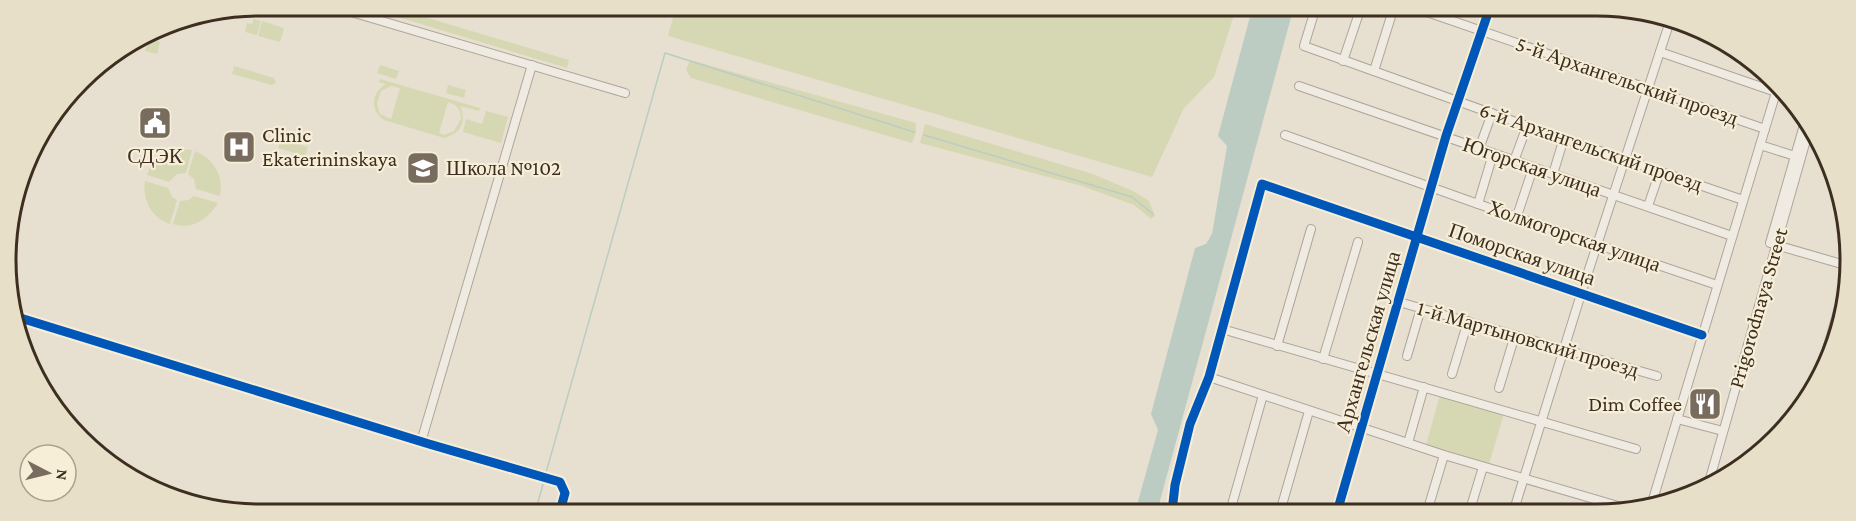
<svg xmlns="http://www.w3.org/2000/svg" width="1856" height="521" font-family="'Crimson Pro',serif">
	<style>
		.green { fill: #d6d7b3; fill-rule: evenodd }
		.water { fill: #bcccc2 }
		.lines { fill: none; stroke-linecap: round; stroke-linejoin: round }
		.stream { stroke: #bcccc2; stroke-width: 1.5 }
		.minor-casing { stroke: #ada599; stroke-width: 10 }
		.minor { stroke: #efebe3; stroke-width: 8 }
		.cycleway-casing { stroke: #f7eed8; stroke-width: 13 }
		.cycleway { stroke: #0057b8; stroke-width: 9 }
		.labels { text-anchor: middle; dominant-baseline: central; stroke-width: 4.5; stroke-linejoin: round; paint-order: stroke }
		.street-label { font-size: 21px; fill: #3d2e20; stroke: #f7eed8 }
		.poi-label { font-size: 21px; fill: #3d2e20; stroke: #f7eed8; text-anchor: start }
		.rim { fill: none; stroke: #3d2e20; stroke-width: 3 }
	</style>
	<rect width="100%" height="100%" fill="#e7e0d1"/>
	<g class="green">
		<path d="M361,6h27l181,54 -2,8z"/>
		<path d="M676,7l560,2 -22,68 -30,31 -32,69 -484,-141z"/>
		<path d="M254,19l7,2 -4,14 -12,-3 2,-9 5,1z"/>
		<path d="M262,21l22,7 -4,14 -22,-6z"/>
		<path d="M149,39l11,3 -3,12 -12,-3z"/>
		<path d="M690,60l226,63v9l-4,11 -221,-65 -5,-8z"/>
		<path d="M380,65l19,6 -3,8 -19,-6z"/>
		<path d="M234,66l40,12 2,5 -4,2 -40,-11z"/>
		<path d="M380,79l100,29 -1,3 -19,-5c7,15 1,28 -16,32l-60,-18c-14,-10 -13,-27 2,-36l-7,-2zM391,86l9,2 -9,31 -11,-5 -3,-10 4,-13zM448,102c9,2 13,8 13,17l-7,12 -10,4 -5,-2z"/>
		<path d="M448,85l18,5 -2,8 -18,-5z"/>
		<path d="M486,111l22,6 -7,26 -38,-11 3,-13 16,5z"/>
		<path d="M925,124l168,50 42,18 14,9 6,15 -4,3 -17,-14 -52,-19 -162,-43z"/>
		<path d="M281,139l27,8 -3,9 -27,-8z"/>
		<path d="M183,149l9,1 -6,23 -9,1 -8,8 -22,-7c6,-17 19,-24 36,-26z"/>
		<path d="M195,151c19,8 29,25 25,45l-24,-7 -2,-10 -6,-5z"/>
		<path d="M145,181l23,7 4,9 5,3 -7,24c-18,-6 -28,-24 -25,-43z"/>
		<path d="M194,196l24,7c-10,16 -25,27 -45,21l7,-23 9,-1z"/>
		<path d="M1440,395l64,19 -15,50 -63,-19z"/>
	</g>
	<path class="water" d="M1252,9l41,1 -136,502h-22l23,-82 -7,-16 44,-166 11,-4 6,-10 15,-88 -9,-10z"/>
	<g class="lines">
		<g class="stream">
			<path d="M924,135l208,62 21,17"/>
			<path d="M545,476l120,-423 249,79"/>
			<path d="M536,509l8,-28"/>
		</g>
		<g class="minor-casing">
			<g id="minor">
				<path d="M331,6l294,87"/>
				<path d="M1315,10l-11,36 223,80 216,74"/>
				<path d="M1421,10l344,119"/>
				<path d="M1660,52l116,40"/>
				<path d="M1343,61l17,-51"/>
				<path d="M1374,71l19,-61"/>
				<path d="M1299,86l433,150"/>
				<path d="M1285,135l193,69 239,81"/>
				<path d="M1760,145l35,11"/>
				<path d="M1479,149l13,-36"/>
				<path d="M1514,161l13,-35"/>
				<path d="M1553,174l11,-36"/>
				<path d="M1478,204l15,-50"/>
				<path d="M1648,206l12,-35"/>
				<path d="M1517,216l16,-48"/>
				<path d="M1770,243l36,-125"/>
				<path d="M1776,245l69,20"/>
				<path d="M1581,294l89,-273"/>
				<path d="M1399,302l258,74"/>
				<path d="M14,316l415,128 131,38 5,11 -5,18"/>
				<path d="M1222,329l414,120"/>
				<path d="M1277,346l34,-117"/>
				<path d="M1407,356l14,-48"/>
				<path d="M1323,359l35,-117"/>
				<path d="M1452,374l16,-53"/>
				<path d="M1209,377l235,78 191,56"/>
				<path d="M1499,388l16,-53"/>
				<path d="M1816,388l29,-101"/>
				<path d="M1677,419l46,12"/>
				<path d="M421,442l111,-377"/>
				<path d="M1408,443l16,-56"/>
				<path d="M1707,489l103,-363"/>
				<path d="M1651,506l126,-417"/>
				<path d="M1231,508l32,-113"/>
				<path d="M1172,512l3,-27 15,-61 19,-47 53,-193 440,151"/>
				<path d="M1280,512l29,-101"/>
				<path d="M1337,512l109,-376 43,-126"/>
				<path d="M1427,512l17,-57"/>
				<path d="M1469,513l14,-46"/>
				<path d="M1513,513l68,-219"/>
			</g>
		</g>
		<use href="#minor" class="minor"/>
		<g class="cycleway-casing">
			<g id="cycleway">
				<path d="M14,316l415,128 131,38 5,11 -5,18"/>
				<path d="M1172,512l3,-27 15,-61 19,-47 53,-193 440,151"/>
				<path d="M1337,512l109,-376 43,-126"/>
			</g>
		</g>
		<use href="#cycleway" class="cycleway"/>
	</g>
	<defs>
		<g id="civic-square" transform="scale(1.725)"><rect x="-9" y="-9" width="18" height="18" rx="4" fill="#786c5e" stroke="#f7eed8"/><path d="M-.6-6.5H3V-4.5H.6V-3L4-1V1h2V6H-6V1h2V-1L-.6-3ZM-1.2 2.5V6h2.4V2.5Z" fill="#fff"/></g>
		<g id="hospital-square" transform="scale(1.725)"><rect x="-9" y="-9" width="18" height="18" rx="4" fill="#786c5e" stroke="#f7eed8"/><path d="M-5-5h3v3.5h4V-5h3V5h-3V1.5h-4V5h-3Z" fill="#fff"/></g>
		<g id="school-square" transform="scale(1.725)"><rect x="-9" y="-9" width="18" height="18" rx="4" fill="#786c5e" stroke="#f7eed8"/><path d="M0-5L7-2L0 1L-7-2ZM-4 1L0 2.5L4 1V4Q0 6-4 4Z" fill="#fff"/></g>
		<g id="restaurant-square" transform="scale(1.725)"><rect x="-9" y="-9" width="18" height="18" rx="4" fill="#786c5e" stroke="#f7eed8"/><path d="M-5-6h1v4h1v-4h1v4h1v-4h1v5L-1.5 .5V6h-2V.5L-5-1ZM5-6V6H3V1.5H1.5Q1.5-4 5-6Z" fill="#fff"/></g>
	</defs>
	<g fill-rule="evenodd">
		<use href="#civic-square" x="155" y="123"/>
		<use href="#hospital-square" x="239" y="147"/>
		<use href="#school-square" x="423" y="168"/>
		<use href="#restaurant-square" x="1705" y="404"/>
	</g>
	<g class="labels">
		<g class="street-label">
			<text transform="translate(1627 81) rotate(19)">5-й Архангельский проезд</text>
			<text transform="translate(1591 147) rotate(19)">6-й Архангельский проезд</text>
			<text transform="translate(1532 167) rotate(19)">Югорская улица</text>
			<text transform="translate(1574 236) rotate(19)">Холмогорская улица</text>
			<text transform="translate(1522 254) rotate(19)">Поморская улица</text>
			<text transform="translate(1758 308) rotate(-74)">Prigorodnaya Street</text>
			<text transform="translate(1528 339) rotate(16)">1-й Мартыновский проезд</text>
			<text transform="translate(1368 342) rotate(-74)">Архангельская улица</text>
		</g>
		<g class="poi-label">
			<text x="262" y="135">Clinic<tspan x="262" dy="24">Ekaterininskaya</tspan></text>
			<text x="155" y="156" text-anchor="middle">СДЭК</text>
			<text x="446" y="168">Школа №102</text>
			<text x="1682" y="404" text-anchor="end">Dim Coffee</text>
		</g>
	</g>
	<path d="M0 0H1856V521H0ZM260 16H1596A244 244 0 0 1 1840 260V260A244 244 0 0 1 1596 504H260A244 244 0 0 1 16 260V260A244 244 0 0 1 260 16Z" fill="#e8dfc9" fill-rule="evenodd"/>
	<path class="rim" d="M260 16H1596A244 244 0 0 1 1840 260V260A244 244 0 0 1 1596 504H260A244 244 0 0 1 16 260V260A244 244 0 0 1 260 16Z"/>
	<g transform="translate(48 473) rotate(97)"><circle r="28" fill="#f7eed8" stroke="#ada18e" stroke-width="1.5"/>
	<path d="M0-4.5L10 22L0 15L-10 22Z" fill="#786c5e"/>
	<text y="-9" font-size="16" font-weight="bold" text-anchor="middle" fill="#3d2e20">N</text>
	</g>
</svg>
